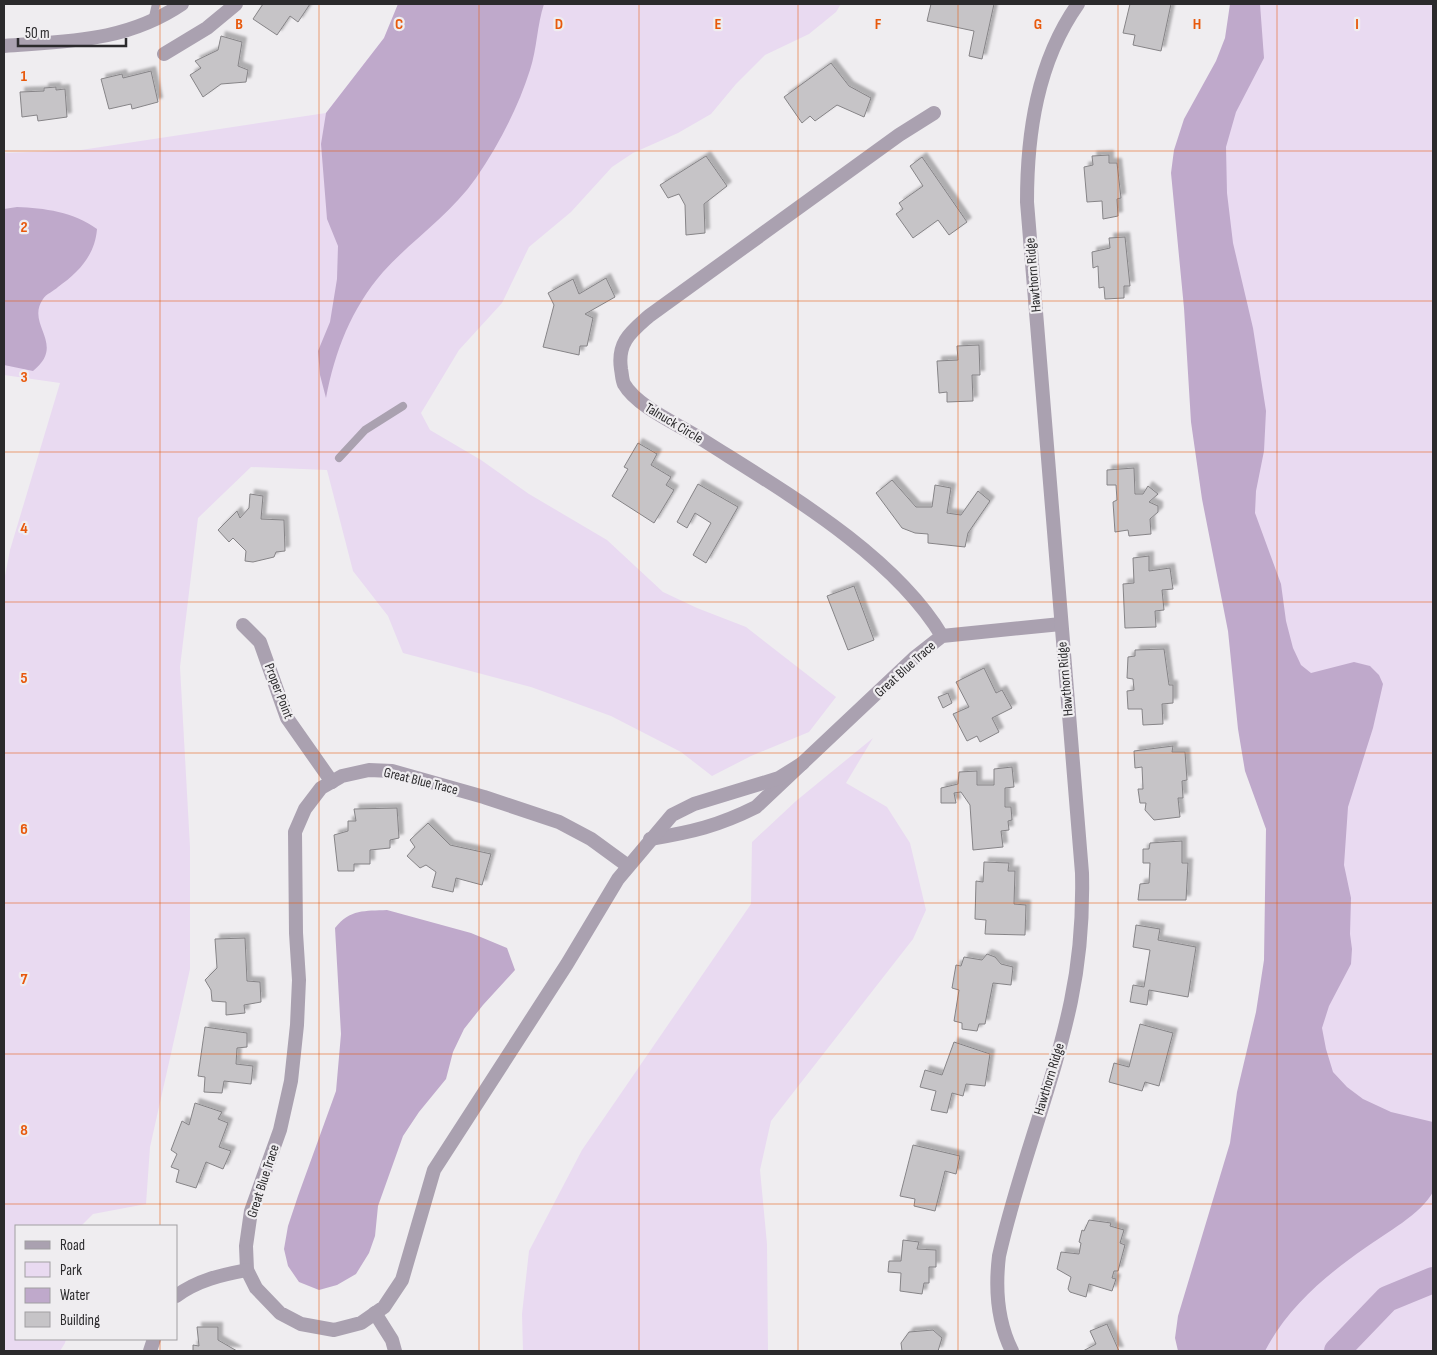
<svg xmlns="http://www.w3.org/2000/svg" width="1437" height="1355" font-family="'Sofia Sans Condensed',sans-serif">
	<style>
		.green { fill: #e9daf1 }
		.water { fill: #bfa9cb }
		.lines { fill: none; stroke-linecap: round; stroke-linejoin: round }
		.river { stroke: #bfa9cb; stroke-width: 26 }
		.building { fill: #c6c4c7; stroke: #868487; filter: url(#shadow) }
		.service { stroke: #aaa1b0; stroke-width: 8 }
		.minor { stroke: #aaa1b0; stroke-width: 14 }
		.grid { fill: none; stroke: #e8590c; stroke-width: 1; stroke-opacity: 0.55 }
		.labels { text-anchor: middle; dominant-baseline: central; stroke-width: 4.5; stroke-linejoin: round; paint-order: stroke }
		.street-label { font-size: 14px; fill: #2b2a2c; stroke: #efedf0 }
		.grid-label { font-size: 16px; text-anchor: middle; font-weight: bold; fill: #e8590c; stroke: #efedf0; stroke-width: 4.5; stroke-linejoin: round; paint-order: stroke }
	</style>
	<defs>
		<filter id="shadow"><feDropShadow dx="4.5" dy="-4.5" stdDeviation="1" flood-color="#0004"/></filter>
	</defs>
	<rect width="100%" height="100%" fill="#efedf0"/>
	<g class="green">
		<path d="M398,4h443l-5,8 -27,22 -44,21 -29,29 -25,30 -33,19 -45,20 -21,14 -41,45 -42,35 -27,56 -43,47 -38,63 9,17 51,30 48,34 78,46 56,52 34,16 49,19 90,70 -27,35 -58,24 -39,20 -31,-24 -70,-36 -80,-29 -128,-34 -15,-37 -35,-45 -26,-101 -76,-3 -53,51 -18,149 10,180v122l-40,178 -4,57 -53,10 -12,12h-65v113h50l-1,4 -5,8h-56v-770l6,-31 50,-167 -56,-8v-222l77,-3 245,-37 58,-75z"/>
		<path d="M1238,4h195v1347h-253l84,-315 21,-156 -74,-727z"/>
		<path d="M873,738l-27,45 41,24 23,36 16,67 -13,29 -142,182 -11,49 7,74 1,107h-245l-1,-37 7,-63 53,-101 169,-246 1,-62 44,-41z"/>
	</g>
	<g class="water">
		<path d="M398,4h146c-7,21 -7,45 -14,66 -12,38 -32,76 -54,108 -26,37 -63,61 -93,94 -32,37 -48,79 -57,126l-6,-23 -2,-24 12,-29 7,-43 1,-33 -11,-27 -6,-75 5,-31 58,-75z"/>
		<path d="M1230,4h30l4,54 -28,54 -10,35 1,46 6,50 20,85 13,83 -2,40 -8,40 -1,22 26,71 5,37 7,27 8,17 10,8 43,-11 16,4 9,9 4,9 -10,44 -25,79 -4,58 7,33 -1,36 2,15 -1,15 -22,42 -7,22 4,21 7,23 14,15 16,12 28,13 42,10v70c-12,22 -47,41 -68,56 -40,28 -77,59 -100,103h-87l-3,-13 3,-22 52,-173 7,-51 19,-80 8,-52 2,-131 -21,-58 -7,-42 -10,-98 -26,-132 -11,-77 -7,-114 -13,-135 3,-23 10,-31 32,-58 9,-23z"/>
		<path d="M17,207c27,1 57,5 80,22 -2,26 -18,43 -39,58 -4,4 -12,7 -15,12 -18,26 24,45 -10,72l-29,-6v-156z"/>
		<path d="M387,910l84,23 36,15 8,22 -32,35 -19,24 -11,23 -7,27 -27,33 -16,24 -25,70 -3,30 -6,17 -13,21 -19,11 -18,5 -20,-8 -11,-16 -4,-17 4,-23 10,-30 38,-105 5,-57 -6,-106c15,-19 30,-17 52,-18z"/>
	</g>
	<g class="lines">
		<path class="river" d="M1337,1351l50,-52 46,-19"/>
	</g>
	<g class="building">
		<path d="M263,4h47l-12,18 -8,-6 -13,19 -24,-16z"/>
		<path d="M931,4h63l-12,55 -13,-3 5,-25 -47,-10z"/>
		<path d="M1130,4h41l-10,47 -28,-6 2,-10 -12,-2z"/>
		<path d="M221,36l21,6 -4,24 10,4 -2,12 -25,2 -18,13 -13,-22 11,-7 -6,-7 23,-11z"/>
		<path d="M831,63l18,23 22,12 -7,19 -27,-12 -22,16 -5,-5 -8,7 -18,-26z"/>
		<path d="M151,71l7,31 -26,7 -1,-5 -22,5 -8,-30 21,-5 1,4z"/>
		<path d="M56,87v3l9,-1 2,28 -29,4 -1,-6 -15,2 -2,-25 24,-1v-3z"/>
		<path d="M1109,155v8h8l4,35 -4,1 1,17 -15,3 -1,-18 -15,1 -3,-35 9,-2 -1,-9z"/>
		<path d="M706,156l21,30 -23,18 1,29 -19,2 -1,-30 -6,-11 -11,4 -8,-13z"/>
		<path d="M922,157l45,65 -18,13 -11,-15 -25,18 -17,-24 7,-5 -4,-6 24,-17 -13,-20z"/>
		<path d="M1125,237l5,49h-6v12l-19,1 -1,-12 -5,1 -1,-22 -5,2 -1,-16 18,-4 -1,-10z"/>
		<path d="M606,278l9,19 -30,17 8,4 -6,28h-7l-1,9 -36,-8 11,-42 -6,-12 25,-14 6,15z"/>
		<path d="M979,345l1,30h-8l1,26 -26,1v-10l-8,1 -2,-32 21,-1 -1,-14z"/>
		<path d="M638,443l19,11 -6,11 20,12 -5,8 8,5 -20,33 -42,-27 16,-27 -4,-2z"/>
		<path d="M1134,468l1,26h8l5,-8 10,8 -9,8 9,4v6l-8,7 1,15 -22,2 -1,-6 -13,2 -2,-30 4,-2 -1,-15h-9v-15z"/>
		<path d="M892,480l24,27h16l3,-22 16,3 -4,25 14,2 17,-24 12,10 -22,32 -3,14 -37,-4v-9l-13,-1 -13,-5 -26,-35z"/>
		<path d="M698,484l40,23 -32,56 -13,-8 18,-32 -16,-10 -8,15 -10,-6z"/>
		<path d="M250,494l13,2 -2,23 23,1 1,31 -9,1 -2,5 -21,5 -8,-1 1,-10 -13,-13 -4,4 -11,-12 19,-19 3,7 9,-10z"/>
		<path d="M1149,556v15l21,-3 3,21 -11,1 2,20 -9,1 1,16 -31,1 -2,-44 11,-1 -1,-25z"/>
		<path d="M854,586l20,54 -26,10 -21,-54z"/>
		<path d="M1164,649l5,36h4v18l-11,1 1,20 -20,1 -1,-16h-14l-1,-18 7,-1 -1,-11 -6,-1 1,-21 7,-1v-6z"/>
		<path d="M984,668l12,25 6,-3 10,18 -20,10 7,14 -19,10 -3,-6 -10,5 -14,-27 16,-7 -13,-25z"/>
		<path d="M948,693l4,10 -9,5 -5,-11z"/>
		<path d="M1173,746l-1,6h13l2,28 -5,1 1,17h-5l2,19 -26,3 -9,-10 1,-7h-6l-2,-14h5l-1,-22 -7,1 -1,-17z"/>
		<path d="M1012,767l2,20 -9,1v19h6l1,13 -4,1 1,9 -8,1 2,16 -30,3 -3,-45 -9,-13 -7,1 2,10h-15v-15l17,-4 1,-12 18,-1v14h17v-16z"/>
		<path d="M397,808l2,30 -9,2v8l-20,2v14h-16v7h-16l-4,-36 14,-4v-10h8l-2,-12z"/>
		<path d="M428,823l22,22 41,9 -9,31 -26,-7 -3,14 -21,-5 4,-15 -10,-7 -6,3 -13,-12 8,-9 -5,-7z"/>
		<path d="M1182,841v22h6l-2,37h-48l2,-16 9,-1 1,-20h-7v-14h6l1,-6z"/>
		<path d="M984,862l25,1 -1,8h7l-1,33 12,1 -1,30 -40,-1 1,-14 -11,-1 1,-38 7,1z"/>
		<path d="M1136,925l24,4 -2,11 38,7 -8,50 -39,-7 -2,15 -17,-3 3,-17 11,2 6,-37 -17,-3z"/>
		<path d="M245,938l2,43 13,1 1,20 -17,3 1,8 -19,2v-13l-14,-1 -1,-11 -6,-10 12,-12 -2,-29z"/>
		<path d="M987,954l8,3 6,7 12,3 -2,18 -18,-2 -8,41h-6l-2,7 -15,-2v-6l-8,-2 5,-31 -7,-2 4,-23 5,1 3,-9 18,3z"/>
		<path d="M1140,1024l33,9 -14,53 -14,-4 -3,9 -33,-9 5,-19 15,4z"/>
		<path d="M205,1027l42,6v14l-10,1 -1,16 17,2 -2,18 -27,-3 -2,12 -18,-1 1,-15 -7,-1z"/>
		<path d="M954,1042l36,12 -5,32 -19,-2 -3,12 -11,-3 -5,20 -16,-3 5,-19 -16,-4 5,-17 17,5z"/>
		<path d="M195,1103l27,9 -4,7 10,4 -9,24 12,4 -8,18 -17,-7 -10,26 -20,-6 3,-12 -8,-3 6,-13 -6,-4 11,-29 7,4z"/>
		<path d="M913,1145l47,11 -4,18 -11,-3 -10,40 -21,-5 1,-7 -15,-3z"/>
		<path d="M1089,1220l22,3 -1,3 14,4 -4,13 5,2 -7,26h-4l-2,7 4,1 -4,12 -23,-7 -3,13 -16,-5 -2,-3 3,-12 -14,-8 4,-17 18,2 2,-11 -2,-1 3,-12 2,1z"/>
		<path d="M903,1240l16,2 -2,7 19,1v17h-7v16h-5l-2,11 -22,-3 1,-18 -13,-1 1,-11h12z"/>
		<path d="M1107,1324l12,27h-36l13,-7 -6,-13z"/>
		<path d="M197,1327h21v13l19,11h-44v-6l6,1z"/>
		<path d="M933,1330l9,8 -4,13h-36l-1,-8 8,-11z"/>
	</g>
	<g class="lines">
		<g class="service">
			<path d="M152,21l4,-17"/>
			<path d="M339,458l26,-28 38,-24"/>
		</g>
		<g class="minor">
			<path d="M4,46c64,-5 122,-4 178,-42"/>
			<path d="M164,54l43,-26 29,-24"/>
			<path d="M934,113l-35,22 -250,181c-18,16 -32,26 -28,53 1,5 1,11 3,15 13,23 56,41 79,56 80,51 190,114 239,196"/>
			<path d="M243,625l17,17 27,76 45,64"/>
			<path d="M650,839c42,-7 68,-13 106,-32l158,-149 28,-22 119,-12"/>
			<path d="M628,866l-37,-27 -32,-17 -75,-25 -92,-26 -23,-1 -27,6 -21,12 -16,21 -10,23 1,101 3,47 -2,45 -6,56 -11,49 -29,81 -5,35 1,24 9,18 24,25 21,11 33,6 27,-7 23,-16 18,-27 32,-110 133,-206 51,-85 54,-64 22,-11 85,-26 24,-15"/>
			<path d="M176,1296c22,-16 45,-21 71,-26"/>
			<path d="M375,1313l17,27 3,11"/>
			<path d="M150,1351l4,-12"/>
			<path d="M1012,1351c-15,-30 -17,-62 -13,-95 19,-86 54,-169 72,-255 9,-43 12,-85 11,-128l-55,-671c0,-68 10,-140 51,-198"/>
		</g>
	</g>
	<path class="grid" d="M160,4v1222M319,4v1347M479,4v1347M639,4v1347M798,4v1347M958,4v1347M1118,4v1347M1277,4v1347M4,151h1429M4,301h1429M4,452h1429M4,602h1429M4,753h1429M4,903h1429M4,1054h1429M4,1204h1429M160,1339v12"/>
	<g class="labels">
		<g class="street-label">
			<text transform="translate(1033 275) rotate(-95)">Hawthorn Ridge</text>
			<text transform="translate(674 423) rotate(31)">Talnuck Circle</text>
			<text transform="translate(905 669) rotate(-42)">Great Blue Trace</text>
			<text transform="translate(1065 679) rotate(-95)">Hawthorn Ridge</text>
			<text transform="translate(279 691) rotate(69)">Proper Point</text>
			<text transform="translate(421 781) rotate(14)">Great Blue Trace</text>
			<text transform="translate(1049 1079) rotate(-73)">Hawthorn Ridge</text>
			<text transform="translate(263 1181) rotate(-72)">Great Blue Trace</text>
		</g>
	</g>
	<g class="grid-label">
		<text x="239" y="29">B</text>
		<text x="399" y="29">C</text>
		<text x="559" y="29">D</text>
		<text x="718" y="29">E</text>
		<text x="878" y="29">F</text>
		<text x="1038" y="29">G</text>
		<text x="1197" y="29">H</text>
		<text x="1357" y="29">I</text>
		<text x="24" y="81">1</text>
		<text x="24" y="232">2</text>
		<text x="24" y="382">3</text>
		<text x="24" y="533">4</text>
		<text x="24" y="683">5</text>
		<text x="24" y="834">6</text>
		<text x="24" y="984">7</text>
		<text x="24" y="1135">8</text>
	</g>
	<rect width="1437" height="1355" fill="none" stroke="#2b2a2c" stroke-width="10"/>
	<rect x="15" y="1225" width="162" height="115" fill="#efedf0" stroke="#a19fa2"/>
	<rect x="25" y="1241" width="25" height="8" fill="#aaa1b0" stroke="#a19fa2"/>
	<text x="60" y="1250" font-size="15" fill="#2b2a2c">Road</text>
	<rect x="25" y="1262" width="25" height="15" fill="#e9daf1" stroke="#a19fa2"/>
	<text x="60" y="1275" font-size="15" fill="#2b2a2c">Park</text>
	<rect x="25" y="1288" width="25" height="15" fill="#bfa9cb" stroke="#a19fa2"/>
	<text x="60" y="1300" font-size="15" fill="#2b2a2c">Water</text>
	<rect x="25" y="1312" width="25" height="15" fill="#c6c4c7" stroke="#a19fa2"/>
	<text x="60" y="1325" font-size="15" fill="#2b2a2c">Building</text>
	<path d="M18 38v8h108v-8" fill="none" stroke="#2b2a2c" stroke-width="2.5"/>
	<text x="25" y="38" font-size="15" fill="#2b2a2c" stroke="#efedf0" stroke-width="4" paint-order="stroke">50 m</text>
</svg>
